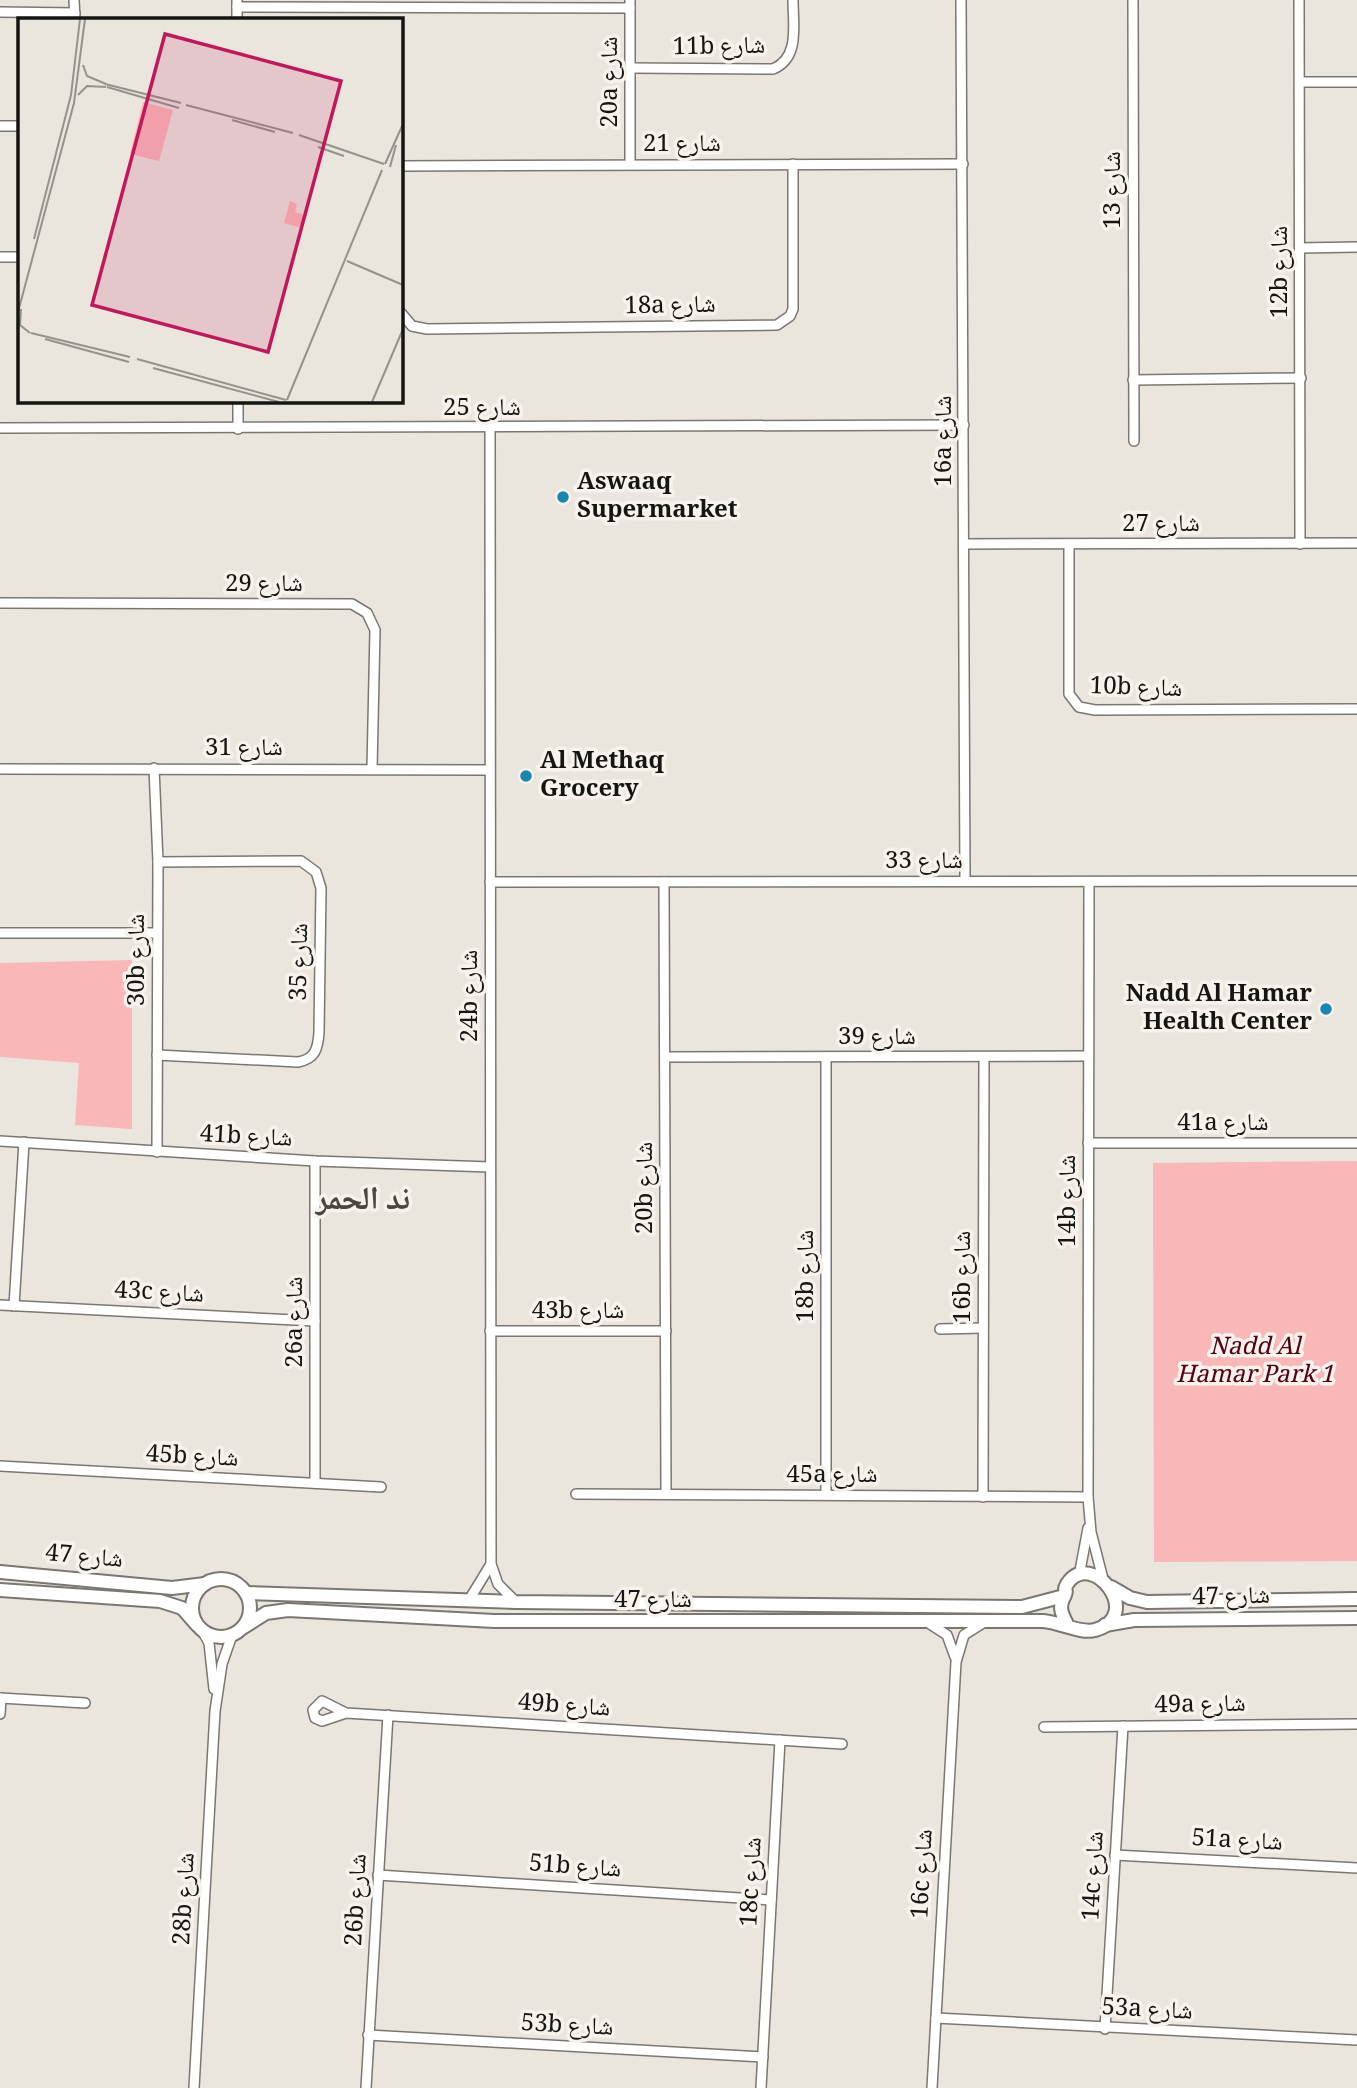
<svg xmlns="http://www.w3.org/2000/svg" width="1357" height="2088" font-family="Georgia,'Noto Naskh Arabic',serif">
	<style>
		.green { fill: #f9b7b8 }
		.lines { fill: none; stroke-linecap: round; stroke-linejoin: round }
		.street-casing { stroke: #7b7770; stroke-width: 12 }
		.secondary-casing { stroke: #7b7770; stroke-width: 16 }
		.street { stroke: #fff; stroke-width: 9 }
		.secondary { stroke: #fff; stroke-width: 12 }
		.poi-dot { fill: #1a85ad; stroke: #f7f2eb; stroke-width: 2.5 }
		.labels { text-anchor: middle; dominant-baseline: central; stroke-width: 7; stroke-linejoin: round; paint-order: stroke }
		.street-label { font-size: 24px; fill: #161512; stroke: #f7f2eb }
		.poi-label { font-size: 24px; font-weight: bold; fill: #161512; stroke: #f7f2eb; text-anchor: start }
		.park-label { font-size: 24px; font-style: italic; fill: #550112; stroke: #f7f2eb }
		.district-label { font-size: 32px; font-weight: bold; fill: #4b4740; stroke: #f7f2eb }
		.inset-road { fill: none; stroke: #95928c; stroke-width: 2 }
		.view { fill: #c2185b; fill-opacity: 0.15; stroke: #c2185b; stroke-width: 3.5 }
		.inset-edge { fill: none; stroke: #161512; stroke-width: 3.5 }
	</style>
	<rect width="100%" height="100%" fill="#eae5dd"/>
	<g class="green">
		<path d="M132,960v169l-57,-4 4,-62 -79,-6v-94z"/>
		<path d="M1357,1161v400l-203,1 -1,-399z"/>
	</g>
	<g class="lines">
		<g class="street-casing">
			<g id="street">
				<path d="M74,0l1,19"/>
				<path d="M237,0v19"/>
				<path d="M961,0l4,881"/>
				<path d="M1133,0l1,441"/>
				<path d="M1299,0l1,544"/>
				<path d="M237,7l393,1"/>
				<path d="M0,12l75,1"/>
				<path d="M631,68l142,1c27,-11 20,-44 20,-69"/>
				<path d="M1300,82h57"/>
				<path d="M0,126h19"/>
				<path d="M630,164v-164"/>
				<path d="M401,166l562,-2"/>
				<path d="M1300,248l57,-1"/>
				<path d="M0,257h19"/>
				<path d="M401,313l11,13 15,3 350,-4 13,-9 3,-7v-145"/>
				<path d="M1133,380l168,-2"/>
				<path d="M238,401v28"/>
				<path d="M0,428l964,-3"/>
				<path d="M490,428l1,1136 7,20 18,18"/>
				<path d="M965,544l392,-1"/>
				<path d="M1069,544v150l10,13 16,3 262,-1"/>
				<path d="M0,603l352,1 15,9 8,17 -3,139"/>
				<path d="M154,768l4,94 -1,290"/>
				<path d="M0,769l488,1"/>
				<path d="M490,882l867,-1"/>
				<path d="M664,882l2,612"/>
				<path d="M1089,882l-1,615 3,35 12,47"/>
				<path d="M0,933h157"/>
				<path d="M157,1055l141,7c17,-3 20,-13 21,-30l2,-144 -5,-16 -15,-11 -143,1"/>
				<path d="M665,1057l423,-1"/>
				<path d="M826,1057v438"/>
				<path d="M0,1141l315,20 175,6"/>
				<path d="M1088,1143h269"/>
				<path d="M315,1161v322"/>
				<path d="M0,1305l315,16"/>
				<path d="M14,1306l10,-164"/>
				<path d="M940,1329l43,-1"/>
				<path d="M490,1331h176"/>
				<path d="M0,1466l381,21"/>
				<path d="M576,1494l512,3"/>
				<path d="M983,1497l1,-439"/>
				<path d="M1079,1576l9,-48"/>
				<path d="M469,1600l22,-36"/>
				<path d="M930,1624l17,11 8,22"/>
				<path d="M203,1632l6,11 5,46"/>
				<path d="M0,1698l85,5"/>
				<path d="M346,1713l-24,8 -7,-3 -2,-8 9,-9 24,12 496,31"/>
				<path d="M0,1714l1,-16"/>
				<path d="M1044,1727l313,-3"/>
				<path d="M1115,1855l242,13"/>
				<path d="M378,1875l393,25"/>
				<path d="M936,2018l421,22"/>
				<path d="M1105,2029l18,-303"/>
				<path d="M368,2035l395,22"/>
				<path d="M194,2088l21,-377 7,-47 10,-29"/>
				<path d="M366,2088l22,-373"/>
				<path d="M761,2088l19,-348"/>
				<path d="M932,2088l24,-426 8,-27 19,-12"/>
			</g>
		</g>
		<g class="secondary-casing">
			<g id="secondary">
				<path d="M0,1572l172,16 33,-4"/>
				<circle cx="221" cy="1608" r="29"/>
				<path d="M1111,1587l19,11 17,4 210,-3"/>
				<path d="M0,1590l160,11 22,7 15,17"/>
				<path d="M246,1593l270,9 506,5 42,-11"/>
				<path d="M1105,1625l29,-5 223,-2"/>
				<path d="M244,1627l22,-14 22,-3 206,11h549c16,1 38,13 52,9 51,-14 -4,-83 -28,-46 -5,8 1,3 -2,11 -6,11 -5,16 2,29"/>
			</g>
		</g>
		<use href="#street" class="street"/>
		<use href="#secondary" class="secondary"/>
	</g>
	<g class="poi-dot">
		<circle cx="563" cy="497" r="7"/>
		<circle cx="526" cy="776" r="7"/>
		<circle cx="1326" cy="1009" r="7"/>
	</g>
	<g class="labels">
		<g class="street-label">
			<text transform="translate(719 48) rotate(-1)">11b شارع</text>
			<text transform="translate(611 82) rotate(-90)">20a شارع</text>
			<text x="682" y="145">شارع 21</text>
			<text transform="translate(1114 190) rotate(-90)">شارع 13</text>
			<text transform="translate(1281 272) rotate(-90)">12b شارع</text>
			<text transform="translate(670 307) rotate(-1)">18a شارع</text>
			<text x="482" y="409">شارع 25</text>
			<text transform="translate(945 441) rotate(-90)">16a شارع</text>
			<text x="1161" y="525">شارع 27</text>
			<text x="264" y="585">شارع 29</text>
			<text transform="translate(1136 689) rotate(2)">10b شارع</text>
			<text x="244" y="749">شارع 31</text>
			<text x="924" y="862">شارع 33</text>
			<text transform="translate(138 960) rotate(-90)">30b شارع</text>
			<text transform="translate(301 962) rotate(-89)">شارع 35</text>
			<text transform="translate(471 996) rotate(-90)">24b شارع</text>
			<text x="877" y="1038">شارع 39</text>
			<text x="1223" y="1124">41a شارع</text>
			<text transform="translate(246 1138) rotate(3)">41b شارع</text>
			<text transform="translate(646 1188) rotate(-90)">20b شارع</text>
			<text transform="translate(1069 1201) rotate(-90)">14b شارع</text>
			<text transform="translate(807 1276) rotate(-90)">18b شارع</text>
			<text transform="translate(964 1277) rotate(-90)">16b شارع</text>
			<text transform="translate(159 1294) rotate(3)">43c شارع</text>
			<text x="578" y="1312">43b شارع</text>
			<text transform="translate(296 1322) rotate(-90)">26a شارع</text>
			<text transform="translate(192 1458) rotate(3)">45b شارع</text>
			<text x="832" y="1476">45a شارع</text>
			<text transform="translate(84 1558) rotate(5)">شارع 47</text>
			<text transform="translate(1231 1598) rotate(-1)">شارع 47</text>
			<text x="653" y="1601">شارع 47</text>
			<text transform="translate(1200 1706) rotate(-1)">49a شارع</text>
			<text transform="translate(564 1707) rotate(4)">49b شارع</text>
			<text transform="translate(1237 1842) rotate(3)">51a شارع</text>
			<text transform="translate(575 1868) rotate(4)">51b شارع</text>
			<text transform="translate(924 1874) rotate(-87)">16c شارع</text>
			<text transform="translate(1095 1876) rotate(-87)">14c شارع</text>
			<text transform="translate(753 1882) rotate(-87)">18c شارع</text>
			<text transform="translate(186 1899) rotate(-87)">28b شارع</text>
			<text transform="translate(358 1900) rotate(-87)">26b شارع</text>
			<text transform="translate(1147 2011) rotate(3)">53a شارع</text>
			<text transform="translate(567 2027) rotate(3)">53b شارع</text>
		</g>
		<g class="poi-label">
			<text x="577" y="483">Aswaaq<tspan x="577" dy="28">Supermarket</tspan></text>
			<text x="540" y="762">Al Methaq<tspan x="540" dy="28">Grocery</tspan></text>
			<text x="1312" y="995" text-anchor="end">Nadd Al Hamar<tspan x="1312" dy="28">Health Center</tspan></text>
		</g>
		<g class="park-label">
			<text x="1255" y="1348">Nadd Al<tspan x="1255" dy="28">Hamar Park 1</tspan></text>
		</g>
		<g class="district-label">
			<text x="363" y="1202">ند الحمر</text>
		</g>
	</g>
	<g transform="translate(18 18)">
		<rect width="385" height="385" fill="#eae5dd"/>
		<path d="M125,84l30,8 -14,51 -29,-7zM272,183l7,3 -2,8 12,4 -5,12 -18,-5z" fill="#f9b7b8"/>
		<path class="inset-road" d="M65,47l4,11 19,8M87,66l76,19M89,69l72,21M60,77l9,-9 19,1M168,87l107,28M214,102l43,12M281,117l85,29M300,129l26,9M367,146l18,-40M372,149l6,-22M16,221l37,-144 9,-76M329,243l56,24M3,291l-1,16 10,8M0,294l56,-209 11,-84M13,315l99,24M27,321l84,23M119,341l149,41M135,350l126,34M269,382l95,-230M354,384l31,-73"/>
		<path class="view" d="M147,16l176,47 -73,271 -176,-47z"/>
		<rect width="385" height="385" class="inset-edge"/>
	</g>
</svg>
